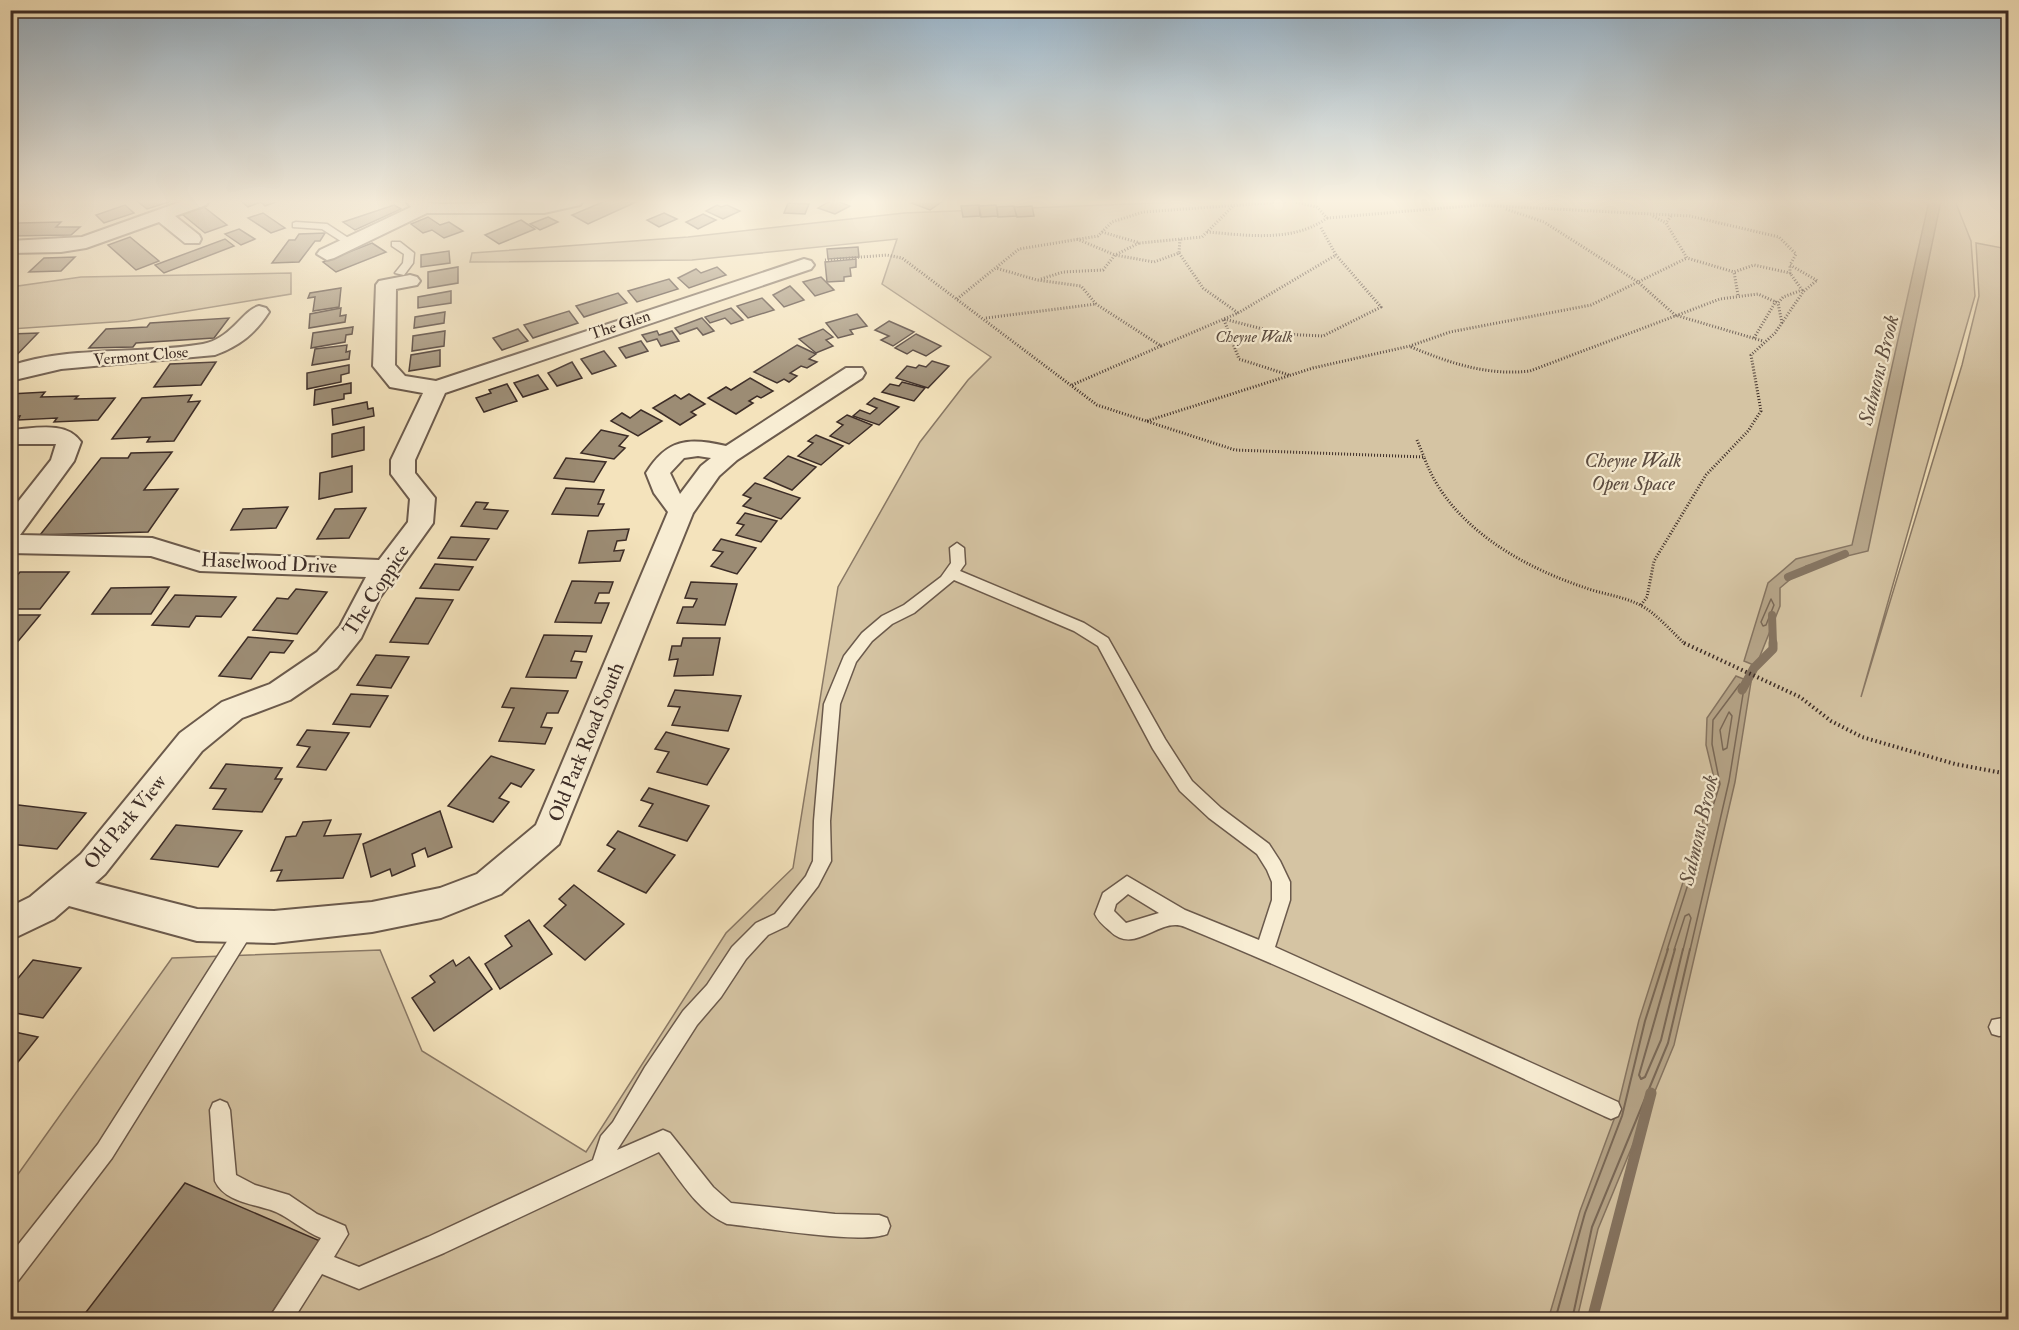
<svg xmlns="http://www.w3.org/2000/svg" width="2019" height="1330" font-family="'IM FELL Double Pica',serif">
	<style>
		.green { fill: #d5c4a3; stroke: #897865; stroke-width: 1.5 }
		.water { fill: #b6a589; stroke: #867562; stroke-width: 1.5 }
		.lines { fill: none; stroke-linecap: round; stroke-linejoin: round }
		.shore-far1 { stroke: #7a6958; stroke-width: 1.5 }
		.shore { stroke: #7a6958; stroke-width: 2 }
		.stream-far2 { stroke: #867562; stroke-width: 8 }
		.stream-far1 { stroke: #867562; stroke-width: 9 }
		.stream { stroke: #867562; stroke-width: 11 }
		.building { fill: #9c8c74; stroke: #3d2d27; stroke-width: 1.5 }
		.lane-casing { stroke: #6b5a4c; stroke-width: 3 }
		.street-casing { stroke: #6b5a4c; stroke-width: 4 }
		.path-far1 { stroke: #3d2d27; stroke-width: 3; stroke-dasharray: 1 2; stroke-linecap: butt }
		.path { stroke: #3d2d27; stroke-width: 4; stroke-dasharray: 1.5 3; stroke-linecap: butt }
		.lane { fill: #f8edd3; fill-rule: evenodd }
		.street { fill: #f8edd3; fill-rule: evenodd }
		.labels { text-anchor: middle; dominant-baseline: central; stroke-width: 4.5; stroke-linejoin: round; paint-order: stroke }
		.far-street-label { font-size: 16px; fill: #3d2d27; stroke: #f8edd3 }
		.far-park-label { font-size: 16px; font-style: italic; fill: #5b4b40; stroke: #f8edd3 }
		.park-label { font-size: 20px; font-style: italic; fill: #5b4b40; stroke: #f8edd3 }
		.street-label { font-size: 20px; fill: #3d2d27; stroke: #f8edd3 }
		.water-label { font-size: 21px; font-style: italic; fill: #615144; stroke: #f8edd3 }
	</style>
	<rect width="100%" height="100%" fill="#f4e3bc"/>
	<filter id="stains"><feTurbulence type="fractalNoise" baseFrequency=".00333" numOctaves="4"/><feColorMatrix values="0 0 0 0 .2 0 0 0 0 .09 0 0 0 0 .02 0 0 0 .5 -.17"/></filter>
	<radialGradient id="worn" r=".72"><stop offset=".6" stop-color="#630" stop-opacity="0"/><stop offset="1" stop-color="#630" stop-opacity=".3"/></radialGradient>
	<g class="green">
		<path d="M1205,201h750l16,40 4,55 -114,401 101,-332 17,-69 -3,-53 32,6v1070l-1997,1v-136l161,-226 208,-8 42,101 164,101 140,-219 67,-65 45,-281 82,-145 48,-62 23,-23 -109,-73 15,-45 -205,21 -222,2 2,-9 216,-16 216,-24z"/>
		<path d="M291,273v21l-163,27 -117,8v-42l70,-10z"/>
	</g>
	<g class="water">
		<path d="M1929,201h12l-73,350 -62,15 -26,22v18l-24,60 -12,-5 24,-78 28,-24 56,-14z"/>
		<path d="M1736,676l15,6 -16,100 -61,263 -76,184 -21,90 -29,1 32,-109 36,-97 23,-94 76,-238 -9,-37 1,-27z"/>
	</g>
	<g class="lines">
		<g class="shore-far1">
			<path d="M1771,599l3,6 -8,20 -3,1 -2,-4z"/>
			<path d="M1729,712l3,4 -5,32 -4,2 -3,-20z"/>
			<path d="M1667,950l53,-166 -8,-40 1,-24 27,-36 4,4 -15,93 -39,169"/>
			<path d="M1674,950l11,-34 4,-2 2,4 -8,32"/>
		</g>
		<g class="shore">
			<path d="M1675,949l-36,126 2,4 4,-2 16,-37 22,-91"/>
			<path d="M1555,1320l30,-107 37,-97 23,-95 23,-72"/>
			<path d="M1572,1320l20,-93 76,-184 22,-94"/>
		</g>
		<g class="stream-far2">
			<path d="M1788,577l57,-23"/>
			<path d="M1772,615l1,29"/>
		</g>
		<path class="stream-far1" d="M1742,690l12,-22 19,-19v-6"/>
		<path class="stream" d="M1592,1320l59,-227"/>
	</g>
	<g class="building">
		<path d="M137,201h35l-25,8z"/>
		<path d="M241,201h38l-14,5 -4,-4 -13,5z"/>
		<path d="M605,201l31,1 -48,22 -16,-9z"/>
		<path d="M830,201h7l13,5 -15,8 -17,-6z"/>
		<path d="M915,201h28l-13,9 -19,-7z"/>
		<path d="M788,203l21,1 -4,10 -21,-1z"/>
		<path d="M125,205l9,8 -30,10 -8,-8z"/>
		<path d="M394,205l7,4 -46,21 -12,-8z"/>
		<path d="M717,205l4,2 6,-2 13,6 -17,8 -17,-8z"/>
		<path d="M979,205l1,11 -17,1 -2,-11z"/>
		<path d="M996,205l2,11 -17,1 -2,-11z"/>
		<path d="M1014,206l3,10 -19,1 -1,-10z"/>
		<path d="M1032,206l2,10 -17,1 -3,-10z"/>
		<path d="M204,207l23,18 -22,8 -23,-19z"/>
		<path d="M263,213l22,15 -14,5 -23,-15z"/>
		<path d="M664,213l13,6 -18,8 -12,-7z"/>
		<path d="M703,214l13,6 -18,9 -12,-7z"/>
		<path d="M428,217l12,8 9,-3 14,9 -19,7 -12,-8 -9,3 -12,-9z"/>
		<path d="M548,217l10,5 -18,8 -10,-6z"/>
		<path d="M521,220l14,9 -36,15 -14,-9z"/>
		<path d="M61,222l-5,5h24l-9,8 -61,1v-6l9,-7z"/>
		<path d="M239,229l16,10 -14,6 -16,-11z"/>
		<path d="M325,233l-5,8h-5l-16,21 -27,1 17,-23h6l4,-6z"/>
		<path d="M130,237l29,24 -23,9 -28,-25z"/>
		<path d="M225,239l9,7 -70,27 -9,-8z"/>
		<path d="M372,243l14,9 -50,20 -13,-10z"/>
		<path d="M858,247l1,10 -31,2 -1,-10z"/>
		<path d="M449,251l1,12 -29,4v-12z"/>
		<path d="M75,257l-14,14 -32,1 15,-14z"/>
		<path d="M856,259v8l-6,1 1,8 -7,1v4l-17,1 -2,-20z"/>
		<path d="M458,267v16l-30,5v-16z"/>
		<path d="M717,267l9,8 -37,13 -11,-10 18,-9 5,4z"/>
		<path d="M821,277l13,13 -19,6 -12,-14z"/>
		<path d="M669,279l9,10 -41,13 -9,-11z"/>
		<path d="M790,286l14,14 -20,7 -11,-12z"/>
		<path d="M341,288l-2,19 -26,4 2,-14 -7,1 2,-5z"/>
		<path d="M451,291v12l-33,5v-11z"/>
		<path d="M618,293l9,10 -43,14 -8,-11z"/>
		<path d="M762,298l12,12 -26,8 -11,-12z"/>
		<path d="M341,308l-1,8 6,-1 -1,7 -36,6 1,-14z"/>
		<path d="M731,308l12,12 -12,4 -6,-6 -15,5 -5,-6z"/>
		<path d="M569,311l9,12 -45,15 -9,-13z"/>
		<path d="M445,312l-1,11 -30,5 1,-11z"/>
		<path d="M857,314l10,12 -17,4 3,4 -15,4 -12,-15z"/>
		<path d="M229,318l-15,20 -78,5 -3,4 -44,1 17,-19 41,-2 3,-4z"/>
		<path d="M702,318l12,13 -11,4 -6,-7 -17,6 -5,-6z"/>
		<path d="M889,321l25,11 -21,14 -12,-6 8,-4 -14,-6z"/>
		<path d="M353,327l-1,7 -6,1 -1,7 -34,6 2,-15z"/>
		<path d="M518,329l10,12 -26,9 -9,-12z"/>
		<path d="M823,329l10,8 -7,3 7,6 -17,7 -17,-14z"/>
		<path d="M445,331l-1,15 -32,5 1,-15z"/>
		<path d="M657,331l2,4 13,-4 7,10 -18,5 -4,-7 -10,3 -5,-7z"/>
		<path d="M38,333l-28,29v-28z"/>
		<path d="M916,334l25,12 -15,10 -13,-6 -6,4 -12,-6z"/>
		<path d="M641,341l7,10 -22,7 -7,-10z"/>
		<path d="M347,345l-1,7 4,-1 -1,8 -37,6 3,-16z"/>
		<path d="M797,345l19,9 -7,5 8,3 -10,6 -6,-2 -11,7 7,3 -8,6 -5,-3 -7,4 -23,-11z"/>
		<path d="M440,350v16l-31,5 2,-16z"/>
		<path d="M604,351l12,15 -24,8 -11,-15z"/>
		<path d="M932,361l17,5 -21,22 -32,-10 11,-12 9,2 3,-3 7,2z"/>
		<path d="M216,362l-15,23 -47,2 16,-23z"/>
		<path d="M572,362l10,16 -25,8 -9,-13z"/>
		<path d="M349,365v8l-8,2v7l-34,7v-16z"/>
		<path d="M538,375l10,14 -25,8 -9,-14z"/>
		<path d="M750,378l23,13 -12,7 -4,-2 -8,5 4,2 -17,11 -28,-16 18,-11 5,3z"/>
		<path d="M902,382l23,6 -11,13 -32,-9 8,-8 9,2z"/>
		<path d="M351,383v10l-7,1v5l-30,6 1,-15z"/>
		<path d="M507,384l10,17 -33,11 -8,-14 15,-5 -2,-3z"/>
		<path d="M45,392l-4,5 37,-1 -3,3 40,-1 -17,22 -44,2 3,-4 -39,2 2,-4 -10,1v-23z"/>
		<path d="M689,394l16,10 -14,8 5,3 -16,10 -27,-17 22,-13 6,4z"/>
		<path d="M192,395l-4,7 12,-1 -26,40 -27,1 3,-5 -38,2 30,-41z"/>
		<path d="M874,398l25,9 -20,18 -26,-9 7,-6 10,4 7,-6 -10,-4z"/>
		<path d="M367,402l1,7 5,-1 1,8 -41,9 -1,-16z"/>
		<path d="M641,410l21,11 -24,15 -27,-15 11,-8 8,5z"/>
		<path d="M847,415l25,10 -23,19 -19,-8 13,-11 -6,-3z"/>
		<path d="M364,427v23l-32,7v-23z"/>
		<path d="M601,430l27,6 -9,10 6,2 -11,11 -33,-6z"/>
		<path d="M816,435l27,11 -22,19 -23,-9 15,-13 -5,-2z"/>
		<path d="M172,452l-28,38 34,-1 -30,43 -108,3 61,-77h27l3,-5z"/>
		<path d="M788,456l28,11 -24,23 -28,-12z"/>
		<path d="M566,458l40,4 -12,20 -40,-4z"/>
		<path d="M352,466v26l-33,7 1,-26z"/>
		<path d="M755,483l45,15 -19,21 -38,-13 8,-8 -8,-3z"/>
		<path d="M566,488l38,2 -6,14h6l-6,12 -46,-2z"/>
		<path d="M476,502l12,1 -4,6 24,2 -11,18 -36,-3z"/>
		<path d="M288,507l-12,21 -45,2 12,-21z"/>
		<path d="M366,508l-17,30 -32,1 18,-30z"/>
		<path d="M745,513l32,8 -16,21 -25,-7 8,-10 -7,-2z"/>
		<path d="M629,529l-3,11 -9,1 -3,10 10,-1 -4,11 -41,2 9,-32z"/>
		<path d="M451,537l38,2 -13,21 -38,-2z"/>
		<path d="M721,539l35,9 -19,26 -26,-8 12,-14 -10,-2z"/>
		<path d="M435,564l38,3 -14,23 -39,-2z"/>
		<path d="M20,572h49l-29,37h-30v-25z"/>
		<path d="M572,581l41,1 -4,11h-10l-4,10h14l-8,20 -46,-1z"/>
		<path d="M691,582l46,2 -12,41 -48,-2 6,-16h10l4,-8 -12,-1z"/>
		<path d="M169,587l-18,27h-59l19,-26z"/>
		<path d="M296,589l31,3 -30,42 -44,-4 24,-32 11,1z"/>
		<path d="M175,595l61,2 -15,20 -25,-1 -7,11 -37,-2z"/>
		<path d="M416,598l37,2 -25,44 -38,-2z"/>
		<path d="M10,615h30l-30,36z"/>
		<path d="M544,635l48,1 -6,16 -11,-1 -4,10 11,1 -6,16 -50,-1z"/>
		<path d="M248,637l45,4 -9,12 -14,-1 -19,27 -32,-3z"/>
		<path d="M683,638h37l-7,37 -39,1 4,-17 -9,1 3,-14h9z"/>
		<path d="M376,655l33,2 -18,31 -34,-3z"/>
		<path d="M511,688l57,3 -10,22h-11l-6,14 11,1 -7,16 -46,-3 15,-33 -12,-1z"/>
		<path d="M675,690l66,6 -13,35 -56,-6 8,-18 -12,-1z"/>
		<path d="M351,694l37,2 -18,31 -37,-3z"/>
		<path d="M307,730l42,3 -23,37 -29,-3 13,-20 -13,-2z"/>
		<path d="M666,732l63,17 -22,36 -50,-13 12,-20 -14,-3z"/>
		<path d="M491,756l43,14 -13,17 -10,-4 -12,15 10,4 -16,20 -45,-16z"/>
		<path d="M226,764l56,4 -7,11h7l-20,33 -49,-3 13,-20 -16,-1z"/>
		<path d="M649,788l60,18 -22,35 -48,-15 14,-22 -12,-4z"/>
		<path d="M10,804l76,9 -29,36 -47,-5z"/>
		<path d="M440,811l12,36 -24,10 -3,-9 -13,6 3,12 -23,10 -2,-7 -19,8 -8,-33z"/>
		<path d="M331,820l-7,16 37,-2 -18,44 -66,3 5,-11 -11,1 15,-34 10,-1 7,-14z"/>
		<path d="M176,825l66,6 -24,36 -67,-8z"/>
		<path d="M618,831l57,24 -29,38 -48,-22 17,-22 -8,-4z"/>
		<path d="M574,885l50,39 -39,36 -41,-34 22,-21 -7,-6z"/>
		<path d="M529,920l23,34 -52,35 -15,-25 27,-18 -7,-10z"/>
		<path d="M469,957l23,32 -58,42 -22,-33 23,-16 -5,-6 23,-16 3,6z"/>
		<path d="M33,960l48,8 -38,50 -33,-6v-24z"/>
		<path d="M10,1031l28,6 -28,35z"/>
		<path d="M185,1183l135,58 -53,79h-187z"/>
	</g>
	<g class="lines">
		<g class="lane-casing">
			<g id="lane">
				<path d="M296,222l31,2 29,19 -9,2 -25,-16 -29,-2v-4z"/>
				<path d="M392,242h8l14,11 -1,10 -9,12 -9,-2 8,-10 1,-9 -12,-8z"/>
				<path d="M957,543l7,5 1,16 -5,7 124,52 24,15 57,101 27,42 29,27 48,36 11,17 10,21v18l-15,47 343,155 3,7 -3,7 -7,3 -7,-3c-139,-64 -277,-131 -419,-189 -26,-11 -50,29 -75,4 -6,-5 -12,-10 -15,-17l8,-21 24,-17 58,34 74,30 13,-40v-18l-5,-12 -10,-16 -48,-36 -29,-27 -27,-42 -55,-103 -24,-15 -120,-51 -40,33 -22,11 -20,17 -16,21 -16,42 -10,117 1,40 -13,25 -31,40 -19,9 -22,24 -25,38 -24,28 -80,125 46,-20 7,3 43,54 18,16 104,11 44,1 8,3 3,8 -3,8c-27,11 -127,-7 -160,-10 -30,-13 -49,-47 -68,-72l-215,101 -85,36 -37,-15 -29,46h-25l53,-82c-17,-7 -30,-19 -45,-26 -19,-8 -51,-9 -61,-31l-5,-71 3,-7 7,-3 7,3 3,7 6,65 19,10 34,10 28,19 28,12 3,8 -14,23 25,10 69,-30 165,-77 8,-24 12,-14 32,-55 38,-56 24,-26 25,-38 24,-24 19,-9 31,-38 7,-15 1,-40 10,-117 20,-48 18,-23 20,-17 22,-11 37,-28 10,-14 -1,-15zM1128,894l31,19 -33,10 -12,-12 2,-7z"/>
				<path d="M246,919l6,2 3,6 -3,6 -140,225 -94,123 -8,3v-29l88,-111 142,-223z"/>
				<path d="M2008,1017v18l-9,1 -7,-2 -3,-7 3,-7z"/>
			</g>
		</g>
		<g class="street-casing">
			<g id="street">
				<path d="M183,201h26l-3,4 -31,11 24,19 2,4 -2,4h-14l-26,-21 -73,26 -25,4 -51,1v-12l72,-4z"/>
				<path d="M406,201l35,3 142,-3 -3,4 -36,8h-117l-93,45 -7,2 -10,-6 3,-4 91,-43z"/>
				<path d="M804,259l7,2 3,4 -3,4 -366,124 -30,67v13l20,25 -2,25 -53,74 -19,41 -24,30 -47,32 -48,18 -40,33 -97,123 -10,9 102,26 77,2 98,-9 68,-14 37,-14 59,-49 132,-313 -14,-19 -8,-20c21,-34 42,-36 80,-27l120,-78h16l3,5 -3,5 -125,82 -18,16 -26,37 -134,331 -58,50 -60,24 -69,14 -98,11 -77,-2 -128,-35 -15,13 -44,21v-33l20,-10 51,-43 99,-121 42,-31 48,-18 47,-32 23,-26 26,-49 -166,-6 -49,-15 -141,-3v-41l41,-52 5,-16h-46v-14c23,-1 56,-10 71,12l-7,19 -54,74 132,3 49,15 178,7 29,-38 2,-23 -19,-25v-14l32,-67 -33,-6 -17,-21 3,-81 3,-4 31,-6 7,2 3,4 -3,4 -21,4 -1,76 10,11 31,5zM698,456l13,2 -10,8 -21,28 -10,-21 14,-15z"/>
				<path d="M259,306l7,2 3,4c-14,22 -30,34 -54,43l-154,14 -51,12v-15c62,-21 130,-11 193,-22 28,-5 40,-34 56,-38z"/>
			</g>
		</g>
		<g class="path-far1">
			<path d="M1506,209l38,13 94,60 37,33 88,26"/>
			<path d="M1653,216l13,7"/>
			<path d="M1671,216l-5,7 21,35 47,14"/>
			<path d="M1327,218l152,-13 211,11 89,21 17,17 -6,11 28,16"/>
			<path d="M1102,232l38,11 62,-6 31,-31"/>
			<path d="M1207,232c39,3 86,11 120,-14l-10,-11 -22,-5"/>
			<path d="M1077,239l38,16 39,7 25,-9 1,-14"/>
			<path d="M825,260l62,-5 15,3 195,147 138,45 189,7c24,67 94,108 159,130 18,7 40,9 57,18 16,8 32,27 45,39"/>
			<path d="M1041,279l22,-7 40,-2 12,-15 24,-12"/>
			<path d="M1738,295l-4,-23 20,-7 36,8v-8"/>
			<path d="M957,299l62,-50 79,-13 14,-14 31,-10 151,-11"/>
			<path d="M1238,313l98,-58 -16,-29"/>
			<path d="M986,318l110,-14 -15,-18 -44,-6 -41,-12"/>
			<path d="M1224,319l58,15 41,2 58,-29 -45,-52"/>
			<path d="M1224,320l15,39 50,16"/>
			<path d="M1782,323l-4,-20 5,-6 19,-7 -12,-17"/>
			<path d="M1754,338l22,-37"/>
			<path d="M1161,346l77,-33 -35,-25 -24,-35"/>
			<path d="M1411,347c39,16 76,29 119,24l190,-72 38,-5 20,9"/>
			<path d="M1072,385l89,-39 -65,-42"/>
			<path d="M1147,421l166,-53 97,-22 40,-14 141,-27 96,-47"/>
			<path d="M1417,440l7,17"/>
			<path d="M1641,605l6,-8 7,-36 52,-86 42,-44 13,-20 -10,-56 24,-22 28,-41 13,-11"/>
		</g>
		<path class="path" d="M1684,643l116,54 31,24 31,16 93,27 53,10"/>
		<use href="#lane" class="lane"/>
		<use href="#street" class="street"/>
	</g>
	<linearGradient id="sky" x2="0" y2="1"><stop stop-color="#94aec2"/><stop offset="0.52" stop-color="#faf2e1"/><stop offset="1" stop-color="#faf2e1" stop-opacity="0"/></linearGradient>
	<rect width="2019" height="387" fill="url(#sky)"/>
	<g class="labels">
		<g class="far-street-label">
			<text transform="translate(620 325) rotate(-18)">The Glen</text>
			<text transform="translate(141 356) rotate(-5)">Vermont Close</text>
		</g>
		<g class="far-park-label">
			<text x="1254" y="337">Cheyne Walk</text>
		</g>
		<g class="park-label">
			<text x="1633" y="460">Cheyne Walk<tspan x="1633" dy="23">Open Space</tspan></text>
		</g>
		<g class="street-label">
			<text transform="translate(269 563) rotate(3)">Haselwood Drive</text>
			<text transform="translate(376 590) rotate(-57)">The Coppice</text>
			<text transform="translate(586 742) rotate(-68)">Old Park Road South</text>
			<text transform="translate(125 822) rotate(-50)">Old Park View</text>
		</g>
		<g class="water-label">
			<text transform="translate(1879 370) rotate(-76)">Salmons Brook</text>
			<text transform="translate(1699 830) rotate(-77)">Salmons Brook</text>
		</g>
	</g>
	<rect width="2019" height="1330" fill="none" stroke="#f4e3bc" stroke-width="36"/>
	<rect x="12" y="12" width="1995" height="1306" fill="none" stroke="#3d2d27" stroke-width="3"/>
	<rect x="18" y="18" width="1983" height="1294" fill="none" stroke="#3d2d27" stroke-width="1.5"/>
	<rect width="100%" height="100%" filter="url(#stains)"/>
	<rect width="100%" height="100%" fill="url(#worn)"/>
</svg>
